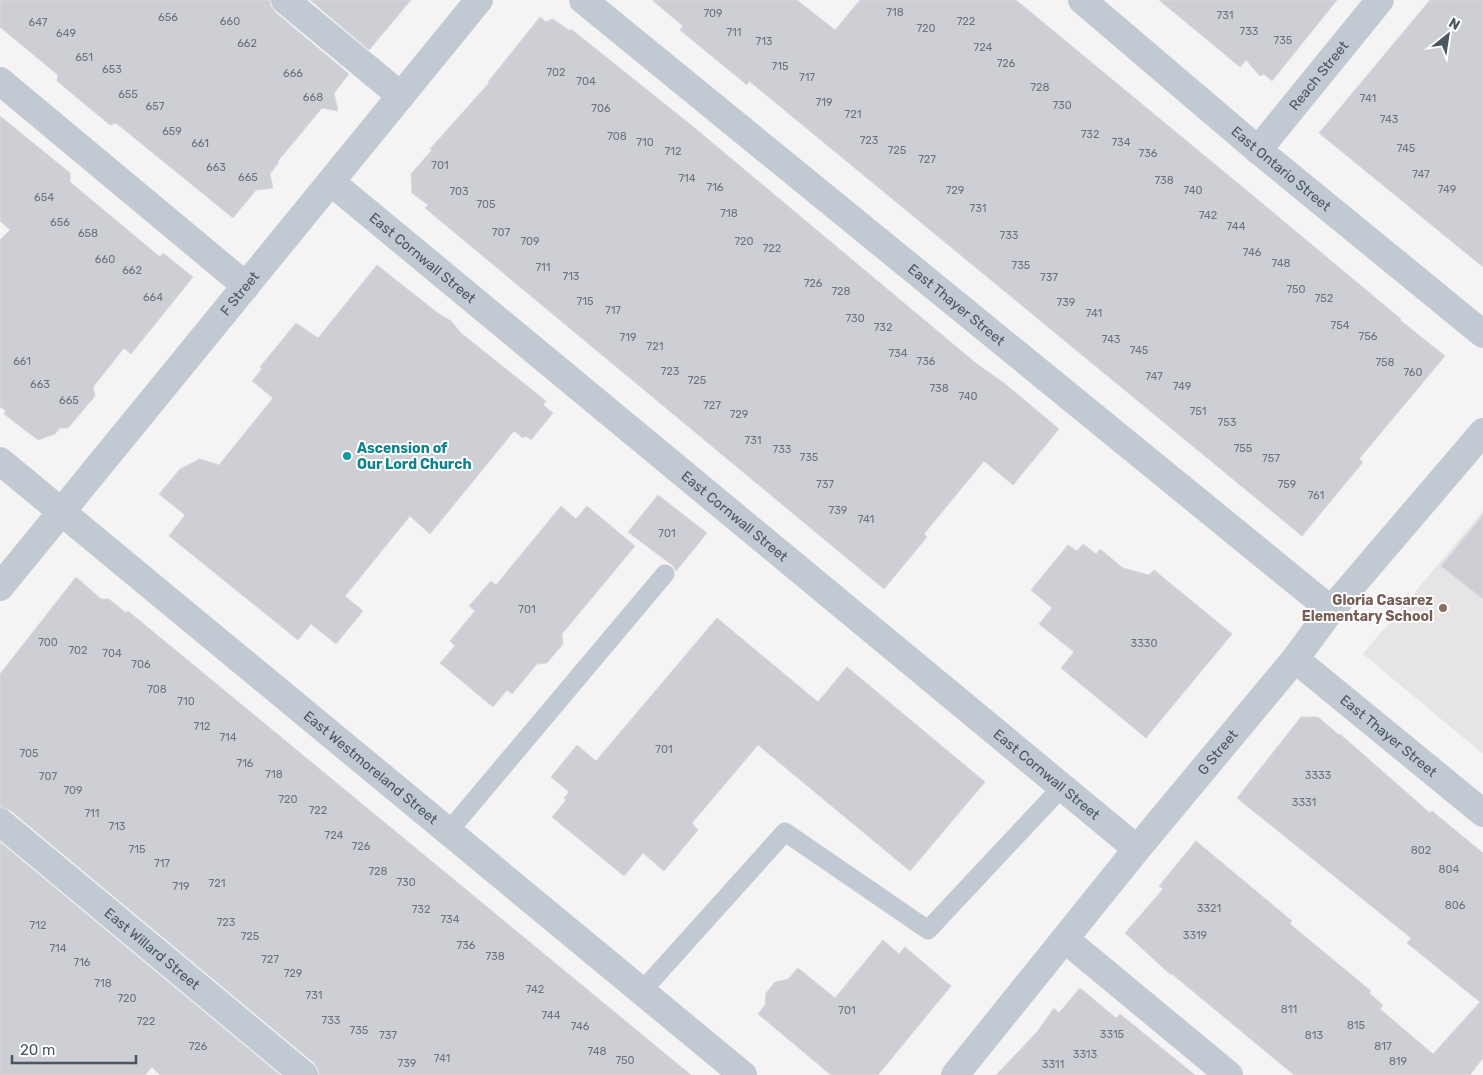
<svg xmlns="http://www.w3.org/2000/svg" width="1483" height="1075" font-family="Rubik,sans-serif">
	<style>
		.education { fill: #e6e4e5 }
		.building { fill: #cdcfd5; stroke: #d7d9de }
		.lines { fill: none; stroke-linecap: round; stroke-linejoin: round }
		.service { stroke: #c1cad2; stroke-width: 19 }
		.minor { stroke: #c1cad2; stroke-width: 28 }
		.culture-dot { fill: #0f9aa8; stroke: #fff; stroke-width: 2 }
		.education-dot { fill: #8d6e63; stroke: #fff; stroke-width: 2 }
		.labels { text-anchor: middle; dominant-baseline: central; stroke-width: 4; stroke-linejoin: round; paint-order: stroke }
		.number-label { font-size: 11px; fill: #6b747e }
		.street-label { font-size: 14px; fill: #4a5661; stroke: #fff }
		.culture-label { font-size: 14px; font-weight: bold; fill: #0d838f; stroke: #fff; text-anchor: start }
		.education-label { font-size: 14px; font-weight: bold; fill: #785e54; stroke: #fff; text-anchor: end }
	</style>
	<rect width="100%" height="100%" fill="#f5f3f3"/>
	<path class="education" d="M1483,511v243l-120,-100z"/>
	<g class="building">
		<path d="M0,0h270l1,6 4,6 74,62 -15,19 4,18 -16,-3 -44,53 1,1 -9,12 3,14 -17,2 -23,28 -117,-95 -6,2 -53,-44 1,-6 -58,-48z"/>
		<path d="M310,0h101l-42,50z"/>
		<path d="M652,0h145l38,30 25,-30h156l253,209 132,110 -1,1 45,36 -86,103 4,3 -61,74 -553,-455 -2,4 -67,-55 3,-4z"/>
		<path d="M1159,0h178l-65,81 -8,-7 -4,2 -14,-16 -6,7z"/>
		<path d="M1430,0h53v267l-164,-134z"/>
		<path d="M540,17l6,5 7,-3 17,12 1,-2 120,96 286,239 27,19 55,46 -46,56 -29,-24 -60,73 3,3 -43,52 -441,-366 -18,-15 3,-3 -16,-12 -1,-19 21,-24 -2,-1 59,-66 -1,-1z"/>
		<path d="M0,116l70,57v9l90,75 3,-4 30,24 -62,77 -7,-6 -31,39 2,9 -27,32h-8l-5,6 -17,6 -34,-26 2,-3 -6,-4v-167l10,-10 -10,-9z"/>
		<path d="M377,265l62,49 12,7 10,12 85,68 -3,4 10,8 -22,27 -5,-4 -3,2 -9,-7 -84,103 -20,-18 -65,80 18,15 -27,33 -25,-20 -13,16 -129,-104 16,-21 -26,-21 21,-25 20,-10 19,6 54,-67 -21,-17 10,-12 -2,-2 36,-44 22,15z"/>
		<path d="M658,495l49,38 -31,38 -4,-6 -44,-33z"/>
		<path d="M561,506l15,13 11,-13 48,40 -73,88 1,10 -16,19 -10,1 -25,30 -5,-4 -14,17 -53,-44 15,-17 -5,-5 25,-30 -6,-5 22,-25 5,4z"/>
		<path d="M1483,515v84l-42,-33z"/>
		<path d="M1083,544l13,10 4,-5 23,19 26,7 5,-5 78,64 -86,104 -85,-70 13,-16 -35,-28 13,-16 -21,-18 37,-45 9,6z"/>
		<path d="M76,577l25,22h8l17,14 2,-2 563,464h-372l-1,-6 -4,-6 -304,-253 -10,-3v-133z"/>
		<path d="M717,618l101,84 29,-35 138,115 -75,89 -152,-126 -66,78 6,7 -34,41 -21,-18 -19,23 -72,-59 14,-17 -2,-2 5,-6 -18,-15 26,-32 19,16z"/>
		<path d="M1301,717h17l21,18 1,-1 90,79 2,-2 51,42v205l-13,17h-176l-122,-101 -1,1 -46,-42 38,-44 -4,-3 37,-45 96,80 -2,3 81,67 -2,2 14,12 -3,4 53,45 47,-52 -73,-59 4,-5 -174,-140z"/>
		<path d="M0,842l280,233h-120l-8,-8 -7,8h-145z"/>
		<path d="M883,940l16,14 6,-7 46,39 -73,89h-47l-73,-61 7,-9 1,-12 9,-11 13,-3 10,-11 37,30z"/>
		<path d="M1080,988l36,30 4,-4 75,61h-199l41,-43 17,-24 5,5z"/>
	</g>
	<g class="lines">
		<g class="service">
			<path d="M448,832l217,-258"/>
			<path d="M642,991l143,-159 143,98 134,-143"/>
		</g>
		<g class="minor">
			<path d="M285,0l116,96"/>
			<path id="s1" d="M583,0l748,610"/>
			<path id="s2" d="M1082,0l176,150 225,184"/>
			<path d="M0,81l246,205"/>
			<path id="s3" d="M1258,150l122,-150"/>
			<path id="s4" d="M331,182l806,667"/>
			<path id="s5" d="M0,461l743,614"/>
			<path id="s6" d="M0,587l479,-587"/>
			<path id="s7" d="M1295,659l188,154"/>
			<path id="s8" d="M0,822l304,253"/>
			<path d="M1066,940l163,135"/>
			<path id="s9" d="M955,1075l182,-226 158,-190 36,-49 152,-178"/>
		</g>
	</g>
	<circle class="culture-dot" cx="347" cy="456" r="5"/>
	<circle class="education-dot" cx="1443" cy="608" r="5"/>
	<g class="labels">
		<g class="number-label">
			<text x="895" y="12">718</text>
			<text x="713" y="13">709</text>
			<text x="1225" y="15">731</text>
			<text x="168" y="17">656</text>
			<text x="230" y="21">660</text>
			<text x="966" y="21">722</text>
			<text x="38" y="22">647</text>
			<text x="926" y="28">720</text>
			<text x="1249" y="31">733</text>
			<text x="734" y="32">711</text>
			<text x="66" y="33">649</text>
			<text x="1283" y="40">735</text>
			<text x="764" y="41">713</text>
			<text x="247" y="43">662</text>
			<text x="983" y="47">724</text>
			<text x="84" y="57">651</text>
			<text x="1006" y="63">726</text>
			<text x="780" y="66">715</text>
			<text x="112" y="69">653</text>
			<text x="556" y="72">702</text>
			<text x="293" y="73">666</text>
			<text x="807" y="77">717</text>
			<text x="586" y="81">704</text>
			<text x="1040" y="87">728</text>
			<text x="128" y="94">655</text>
			<text x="313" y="97">668</text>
			<text x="1368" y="98">741</text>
			<text x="824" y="102">719</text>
			<text x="1062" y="105">730</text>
			<text x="155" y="106">657</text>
			<text x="601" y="108">706</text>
			<text x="853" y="114">721</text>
			<text x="1389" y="119">743</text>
			<text x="172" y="131">659</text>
			<text x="1090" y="134">732</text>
			<text x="617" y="136">708</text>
			<text x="869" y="140">723</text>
			<text x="645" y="142">710</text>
			<text x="1121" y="142">734</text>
			<text x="200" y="143">661</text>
			<text x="1406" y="148">745</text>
			<text x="897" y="150">725</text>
			<text x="673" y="151">712</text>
			<text x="1148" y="153">736</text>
			<text x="927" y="159">727</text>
			<text x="440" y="165">701</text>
			<text x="216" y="167">663</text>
			<text x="1421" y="174">747</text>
			<text x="248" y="177">665</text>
			<text x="687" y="178">714</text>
			<text x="1164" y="180">738</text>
			<text x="715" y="187">716</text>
			<text x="1447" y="189">749</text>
			<text x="955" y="190">729</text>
			<text x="1193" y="190">740</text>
			<text x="459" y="191">703</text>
			<text x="44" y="197">654</text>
			<text x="486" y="204">705</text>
			<text x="978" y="208">731</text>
			<text x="729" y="213">718</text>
			<text x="1208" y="215">742</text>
			<text x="60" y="222">656</text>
			<text x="1236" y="226">744</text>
			<text x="501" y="232">707</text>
			<text x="88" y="233">658</text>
			<text x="1009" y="235">733</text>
			<text x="530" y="241">709</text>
			<text x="744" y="241">720</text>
			<text x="772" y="248">722</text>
			<text x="1252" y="252">746</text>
			<text x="105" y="259">660</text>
			<text x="1281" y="263">748</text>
			<text x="1021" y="265">735</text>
			<text x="543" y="267">711</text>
			<text x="132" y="270">662</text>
			<text x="571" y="276">713</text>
			<text x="1049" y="277">737</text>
			<text x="813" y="283">726</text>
			<text x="1296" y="289">750</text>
			<text x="841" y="291">728</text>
			<text x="153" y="297">664</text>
			<text x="1324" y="298">752</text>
			<text x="585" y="301">715</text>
			<text x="1066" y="302">739</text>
			<text x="613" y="310">717</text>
			<text x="1094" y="313">741</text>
			<text x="855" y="318">730</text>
			<text x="1340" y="325">754</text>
			<text x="883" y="327">732</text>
			<text x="1368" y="336">756</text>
			<text x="628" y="337">719</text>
			<text x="1111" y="339">743</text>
			<text x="655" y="346">721</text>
			<text x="1139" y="350">745</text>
			<text x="898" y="353">734</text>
			<text x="22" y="361">661</text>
			<text x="926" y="361">736</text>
			<text x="1385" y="362">758</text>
			<text x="670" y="371">723</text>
			<text x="1413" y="372">760</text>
			<text x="1154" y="376">747</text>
			<text x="697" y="380">725</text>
			<text x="40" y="384">663</text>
			<text x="1182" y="386">749</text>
			<text x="939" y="388">738</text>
			<text x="968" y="396">740</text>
			<text x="69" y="400">665</text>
			<text x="712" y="405">727</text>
			<text x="1198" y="411">751</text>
			<text x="739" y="414">729</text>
			<text x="1227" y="422">753</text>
			<text x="753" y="440">731</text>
			<text x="1243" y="448">755</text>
			<text x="782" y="449">733</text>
			<text x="809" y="457">735</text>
			<text x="1271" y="458">757</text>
			<text x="825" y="484">737</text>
			<text x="1287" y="484">759</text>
			<text x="1316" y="495">761</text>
			<text x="838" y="510">739</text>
			<text x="866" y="519">741</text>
			<text x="667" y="533">701</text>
			<text x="527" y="609">701</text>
			<text x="48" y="642">700</text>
			<text x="1144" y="643">3330</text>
			<text x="78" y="650">702</text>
			<text x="112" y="653">704</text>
			<text x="141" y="664">706</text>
			<text x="157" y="689">708</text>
			<text x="186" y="701">710</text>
			<text x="202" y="726">712</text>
			<text x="228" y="737">714</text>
			<text x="664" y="749">701</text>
			<text x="29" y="753">705</text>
			<text x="245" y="763">716</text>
			<text x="274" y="774">718</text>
			<text x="1318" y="775">3333</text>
			<text x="48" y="776">707</text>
			<text x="73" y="790">709</text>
			<text x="288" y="799">720</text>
			<text x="1304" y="802">3331</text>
			<text x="318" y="810">722</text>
			<text x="92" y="813">711</text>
			<text x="117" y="826">713</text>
			<text x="334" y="835">724</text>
			<text x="361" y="846">726</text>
			<text x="137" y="849">715</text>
			<text x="1421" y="850">802</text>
			<text x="162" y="863">717</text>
			<text x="1449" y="869">804</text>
			<text x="378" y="871">728</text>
			<text x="406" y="882">730</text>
			<text x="217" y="883">721</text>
			<text x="181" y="886">719</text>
			<text x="1455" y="905">806</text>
			<text x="1209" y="908">3321</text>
			<text x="421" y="909">732</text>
			<text x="450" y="919">734</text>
			<text x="226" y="922">723</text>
			<text x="38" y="925">712</text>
			<text x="1195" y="935">3319</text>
			<text x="250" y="936">725</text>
			<text x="466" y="945">736</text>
			<text x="58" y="948">714</text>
			<text x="495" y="956">738</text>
			<text x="270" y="959">727</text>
			<text x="82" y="962">716</text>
			<text x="293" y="973">729</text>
			<text x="103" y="983">718</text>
			<text x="535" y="989">742</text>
			<text x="314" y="995">731</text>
			<text x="127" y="998">720</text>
			<text x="1289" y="1009">811</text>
			<text x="847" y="1010">701</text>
			<text x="551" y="1015">744</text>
			<text x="331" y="1020">733</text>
			<text x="146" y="1021">722</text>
			<text x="1356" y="1025">815</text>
			<text x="580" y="1026">746</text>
			<text x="359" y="1030">735</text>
			<text x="1112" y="1034">3315</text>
			<text x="388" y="1035">737</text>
			<text x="1314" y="1035">813</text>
			<text x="198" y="1046">726</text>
			<text x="1383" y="1046">817</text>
			<text x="597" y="1051">748</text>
			<text x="1085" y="1054">3313</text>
			<text x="442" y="1058">741</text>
			<text x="625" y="1060">750</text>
			<text x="1398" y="1061">819</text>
			<text x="407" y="1063">739</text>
			<text x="1053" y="1064">3311</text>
		</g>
		<g class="street-label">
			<text stroke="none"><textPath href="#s3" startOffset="96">Reach Street</textPath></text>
			<text stroke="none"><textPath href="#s2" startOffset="261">East Ontario Street</textPath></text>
			<text stroke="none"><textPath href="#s4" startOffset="119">East Cornwall Street</textPath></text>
			<text stroke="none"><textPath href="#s6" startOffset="379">F Street</textPath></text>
			<text stroke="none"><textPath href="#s1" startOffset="482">East Thayer Street</textPath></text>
			<text stroke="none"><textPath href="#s4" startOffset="524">East Cornwall Street</textPath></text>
			<text stroke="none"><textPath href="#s7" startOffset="121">East Thayer Street</textPath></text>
			<text stroke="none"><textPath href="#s9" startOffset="416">G Street</textPath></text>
			<text stroke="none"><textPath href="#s5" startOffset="481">East Westmoreland Street</textPath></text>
			<text stroke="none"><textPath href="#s4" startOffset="929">East Cornwall Street</textPath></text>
			<text stroke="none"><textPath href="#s8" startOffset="198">East Willard Street</textPath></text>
		</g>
		<g class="culture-label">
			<text x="357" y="448">Ascension of<tspan x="357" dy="16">Our Lord Church</tspan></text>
		</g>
		<g class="education-label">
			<text x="1433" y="600">Gloria Casarez<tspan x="1433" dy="16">Elementary School</tspan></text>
		</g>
	</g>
	<g transform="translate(1448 35) rotate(30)" stroke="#ffffff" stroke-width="4" paint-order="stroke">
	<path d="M0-4L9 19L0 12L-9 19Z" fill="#4a5661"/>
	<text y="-8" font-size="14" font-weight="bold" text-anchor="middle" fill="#4a5661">N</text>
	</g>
	<path d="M12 1055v8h124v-8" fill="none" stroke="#4a5661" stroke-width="2.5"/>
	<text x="20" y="1055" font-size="15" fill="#4a5661" stroke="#ffffff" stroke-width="4" paint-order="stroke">20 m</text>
</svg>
